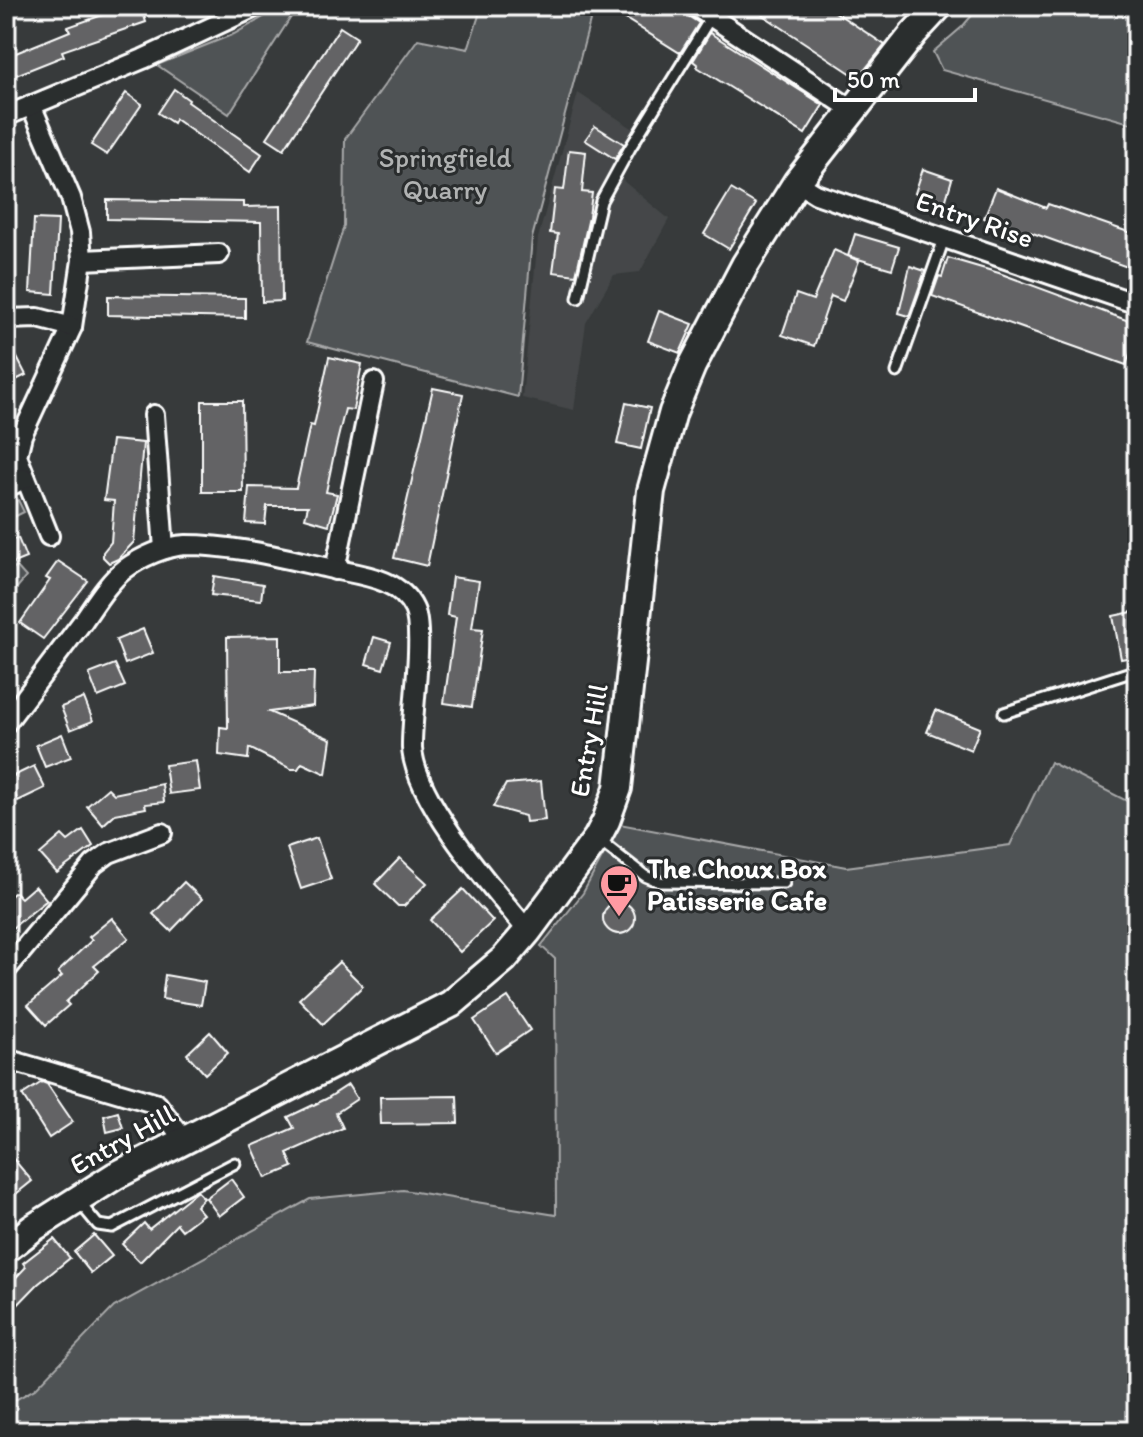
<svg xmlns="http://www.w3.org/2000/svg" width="1143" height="1437" font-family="Itim,sans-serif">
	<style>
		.built { fill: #444748 }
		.green { fill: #505354; stroke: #a8a9aa; stroke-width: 2 }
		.building { fill: #636465; stroke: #fff; stroke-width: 2 }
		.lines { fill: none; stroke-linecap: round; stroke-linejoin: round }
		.lane-casing { stroke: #fff; stroke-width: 15 }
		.street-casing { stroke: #fff; stroke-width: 24 }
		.secondary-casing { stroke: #fff; stroke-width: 32 }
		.lane { stroke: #2a2d2e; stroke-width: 9 }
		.street { stroke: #2a2d2e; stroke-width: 18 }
		.secondary { stroke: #2a2d2e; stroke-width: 26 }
		.labels { text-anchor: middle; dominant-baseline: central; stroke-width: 6; stroke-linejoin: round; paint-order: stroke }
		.park-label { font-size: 28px; fill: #b0b2b2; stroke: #2a2d2e }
		.street-label { font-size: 28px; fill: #fff; stroke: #2a2d2e }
		.poi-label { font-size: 28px; font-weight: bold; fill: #fff; stroke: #2a2d2e; text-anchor: start }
	</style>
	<rect width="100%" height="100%" fill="#373a3b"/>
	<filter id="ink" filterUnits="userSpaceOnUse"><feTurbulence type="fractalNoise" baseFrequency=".0125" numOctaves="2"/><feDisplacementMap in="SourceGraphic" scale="16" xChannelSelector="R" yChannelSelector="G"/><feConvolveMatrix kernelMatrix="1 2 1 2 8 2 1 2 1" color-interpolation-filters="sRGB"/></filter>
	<g filter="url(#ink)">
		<path class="built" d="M578,93l68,44 -25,42 48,40 -29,53 -26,3 -28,48 -12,87 -52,-12 16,-160z"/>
		<g class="green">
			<path d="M283,6h15l-69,108 -72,-49 77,-31z"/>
			<path d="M482,6h112l-62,232 -14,159 -211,-55 37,-116 1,-87 73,-100 50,10z"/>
			<path d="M980,6h157v119l-195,-55 -9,-18 29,-25z"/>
			<path d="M15,494l9,18 -18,9v-22z"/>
			<path d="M17,567l9,10 -20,24v-28z"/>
			<path d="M1050,762l87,44v625h-1131v-26l29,-16 79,-82 196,-108 93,-9 153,25 -1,-256 -14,-13 42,-53 37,-69 226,43 164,-22z"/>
		</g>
		<g class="building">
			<path d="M128,6h13l5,16 -84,29 2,5 -58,23v-22l64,-26 -2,-4z"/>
			<path d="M605,6h67l27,17 -19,30z"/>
			<path d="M749,6h77l59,39 -27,33z"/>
			<path d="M340,27l17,11 -73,111 -17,-11z"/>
			<path d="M710,33l113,72 -18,29 -108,-67 1,-2 -5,-4z"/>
			<path d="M174,89l15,11 -1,2 74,52 -12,18 -75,-53 -2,4 -15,-10z"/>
			<path d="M126,93l16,11 -35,51 -16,-10z"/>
			<path d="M595,126l29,18 -9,15 -30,-19z"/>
			<path d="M569,150l17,2 -4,40 10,1 -3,24 -13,58 -23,-3 5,-38 -8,-1 5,-44 9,1z"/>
			<path d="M923,169l29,10 -7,24 -30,-10z"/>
			<path d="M996,188l50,20 2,-4 89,31v28l-5,-2 -2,7 -100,-36 -2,4 -44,-18z"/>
			<path d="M731,189l25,15 -27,45 -25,-15z"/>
			<path d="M107,200l137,2v5l37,-1 1,95 -20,1 -1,-80 -154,-3z"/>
			<path d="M34,219l24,1 -4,74 -24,-2z"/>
			<path d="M855,234l44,13 -7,22 -44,-13z"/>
			<path d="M834,250l25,11 -16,40 -12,-5 -17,50 -32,-11 14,-41 17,6z"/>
			<path d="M948,258l51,15 138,51v10l-11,31 -194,-69 7,-20 3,1z"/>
			<path d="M910,266l15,5 -16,45 -10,-3z"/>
			<path d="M108,296l137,2v20l-137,-3z"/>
			<path d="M659,311l34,13 -13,29 -32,-12z"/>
			<path d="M6,336l20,39 -20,10z"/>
			<path d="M329,357l33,7 -9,46 -8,-1 -11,45 -8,38 11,2 -8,31 -24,-7 3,-12h-41l-2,18 -19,-1 3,-36 47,1 14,-63 4,1z"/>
			<path d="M433,388l30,6 -36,172 -33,-8z"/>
			<path d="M202,401h40l1,91h-41z"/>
			<path d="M626,403l24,5 -9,41 -24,-5z"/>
			<path d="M112,440l31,3 -9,99 -16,17 -9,4 -6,-6v-5l8,-10 3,-41 -10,-1z"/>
			<path d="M18,538l8,20 -20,8v-24z"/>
			<path d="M58,561l30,20 -45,58 -23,-16 30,-43 -4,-2z"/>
			<path d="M214,576l49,8 -2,16 -50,-5z"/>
			<path d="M452,577l27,4 -7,47 11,1 -11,78 -28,-4 12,-86 -9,-2z"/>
			<path d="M1137,611v45l-16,3 -8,-43z"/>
			<path d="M143,629l10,24 -28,11 -9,-24z"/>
			<path d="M280,636v36h34l-1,34 -44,6 62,27 -5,35 -24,-11 -4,6h-7l-42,-21 -1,11 -29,-4 1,-28 8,1 -1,-91z"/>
			<path d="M374,637l17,5 -8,27 -17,-5z"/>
			<path d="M115,664l10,22 -27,11 -9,-23z"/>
			<path d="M84,698l9,23 -23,9 -9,-23z"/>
			<path d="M936,710l44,18 -9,22 -44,-18z"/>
			<path d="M62,734l9,23 -26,10 -9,-22z"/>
			<path d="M196,761l4,29 -31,4 -4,-29z"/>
			<path d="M34,766l11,22 -27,13 -11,-22z"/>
			<path d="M541,781l4,39 -19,2 -1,-6 -32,-9 13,-23z"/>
			<path d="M162,784l2,18 -19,2 1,4 -31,6 -12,11 -16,-19 21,-18 6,6z"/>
			<path d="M83,830l10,16 -36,27 -17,-19 22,-19 6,6z"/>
			<path d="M317,838l14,41 -30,10 -14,-41z"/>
			<path d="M400,858l27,25 -23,23h-6l-23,-22z"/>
			<path d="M184,882l18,17 -31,32 -18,-17z"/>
			<path d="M35,886l12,14 -41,33v-33l9,-8 6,6z"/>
			<path d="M463,889l30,32 -33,31 -30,-32z"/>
			<circle cx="619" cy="918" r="16"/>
			<path d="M112,918l17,20 -35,28 5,5 -33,31 3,3 -23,20 -18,-20 34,-29 -4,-4 34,-32 -3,-3z"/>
			<path d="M339,962l24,24 -40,38 -24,-25z"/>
			<path d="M165,975l40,7 -4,23 -39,-6z"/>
			<path d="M508,997l22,33 -34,23 -22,-33z"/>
			<path d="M210,1032l18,21 -23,21 -18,-20z"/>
			<path d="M42,1082l5,2 26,38 -24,16 -27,-43z"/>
			<path d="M348,1085l9,14 -21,14 7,15 -56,25 6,14 -27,11 -14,-32 42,-18 -6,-11 38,-18z"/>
			<path d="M457,1096l1,27 -77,1 -1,-27z"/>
			<path d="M118,1112l5,16 -16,4 -3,-16z"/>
			<path d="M6,1150l26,31 -26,21z"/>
			<path d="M231,1179l13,18 -25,19 -13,-18z"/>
			<path d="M197,1191l7,7 -8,8 7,8 -21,16 -5,-6 -37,38 -18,-18 22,-21 5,6z"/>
			<path d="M94,1235l18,21 -21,17 -17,-21z"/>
			<path d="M54,1239l16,19 -32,26 -32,33v-29l20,-21 -3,-4z"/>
		</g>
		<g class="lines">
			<g class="lane-casing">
				<g id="lane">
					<path d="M578,298l23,-97 29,-53 81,-131"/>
					<path d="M897,372l47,-133"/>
					<path d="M1004,713l133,-43"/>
					<path d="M599,840l46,36 15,6 124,1"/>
					<path d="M79,1202l19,23 14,2 123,-64"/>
				</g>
			</g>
			<g class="street-casing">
				<g id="street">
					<path d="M695,6l159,105"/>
					<path d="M31,105l40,93 9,34 2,28 -10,67 -50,108 -5,21 32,80"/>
					<path d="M6,116l137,-57 114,-53"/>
					<path d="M797,182l19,12 321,110"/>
					<path d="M82,260l137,-6"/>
					<path d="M6,319l32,-1 34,9"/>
					<path d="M154,415l10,134"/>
					<path d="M6,488l19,-10"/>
					<path d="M335,570l39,-188"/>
					<path d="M6,723c26,-34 51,-68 77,-102 12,-17 25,-39 42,-52 16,-12 41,-23 61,-24 47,0 93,12 138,22 31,8 74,8 90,42 11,23 -3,108 -2,139 3,53 82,142 116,183"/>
					<path d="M6,970l88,-106 15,-11 53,-20"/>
					<path d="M6,1059l151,45 27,36"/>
				</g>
			</g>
			<g class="secondary-casing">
				<path id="secondary" d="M6,1249l27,-21 82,-52 336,-172 53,-45 24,-28 69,-93 9,-17 12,-33 33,-297 22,-79 19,-46 53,-101 52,-83 117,-149 25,-27"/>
			</g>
			<use href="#lane" class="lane"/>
			<use href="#street" class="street"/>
			<use href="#secondary" class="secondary"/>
		</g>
	</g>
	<defs>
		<g id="cafe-pin" transform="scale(2)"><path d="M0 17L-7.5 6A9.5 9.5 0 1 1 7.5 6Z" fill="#ff9aa2" stroke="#2a2d2e"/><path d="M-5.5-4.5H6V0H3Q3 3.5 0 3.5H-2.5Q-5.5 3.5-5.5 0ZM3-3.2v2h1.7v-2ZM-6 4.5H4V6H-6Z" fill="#111"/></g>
	</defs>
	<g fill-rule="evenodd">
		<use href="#cafe-pin" x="619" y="884"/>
	</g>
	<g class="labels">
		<g class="park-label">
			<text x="445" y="157">Springfield<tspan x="445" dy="32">Quarry</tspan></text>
		</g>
		<g class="street-label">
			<text transform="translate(975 219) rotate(19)">Entry Rise</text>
			<text transform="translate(588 740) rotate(-80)">Entry Hill</text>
			<text transform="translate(122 1139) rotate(-29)">Entry Hill</text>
		</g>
		<g class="poi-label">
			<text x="647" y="868">The Choux Box<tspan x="647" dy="32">Patisserie Cafe</tspan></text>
		</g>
	</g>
	<rect width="1143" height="1437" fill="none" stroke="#2a2d2e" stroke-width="32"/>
	<rect x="16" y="16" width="1111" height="1405" fill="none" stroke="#fff" stroke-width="3" filter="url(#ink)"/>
	<path d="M835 88v12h140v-12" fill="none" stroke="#ffffff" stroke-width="4"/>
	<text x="847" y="88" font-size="24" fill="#ffffff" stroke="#2a2d2e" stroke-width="6" paint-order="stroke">50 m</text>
</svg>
